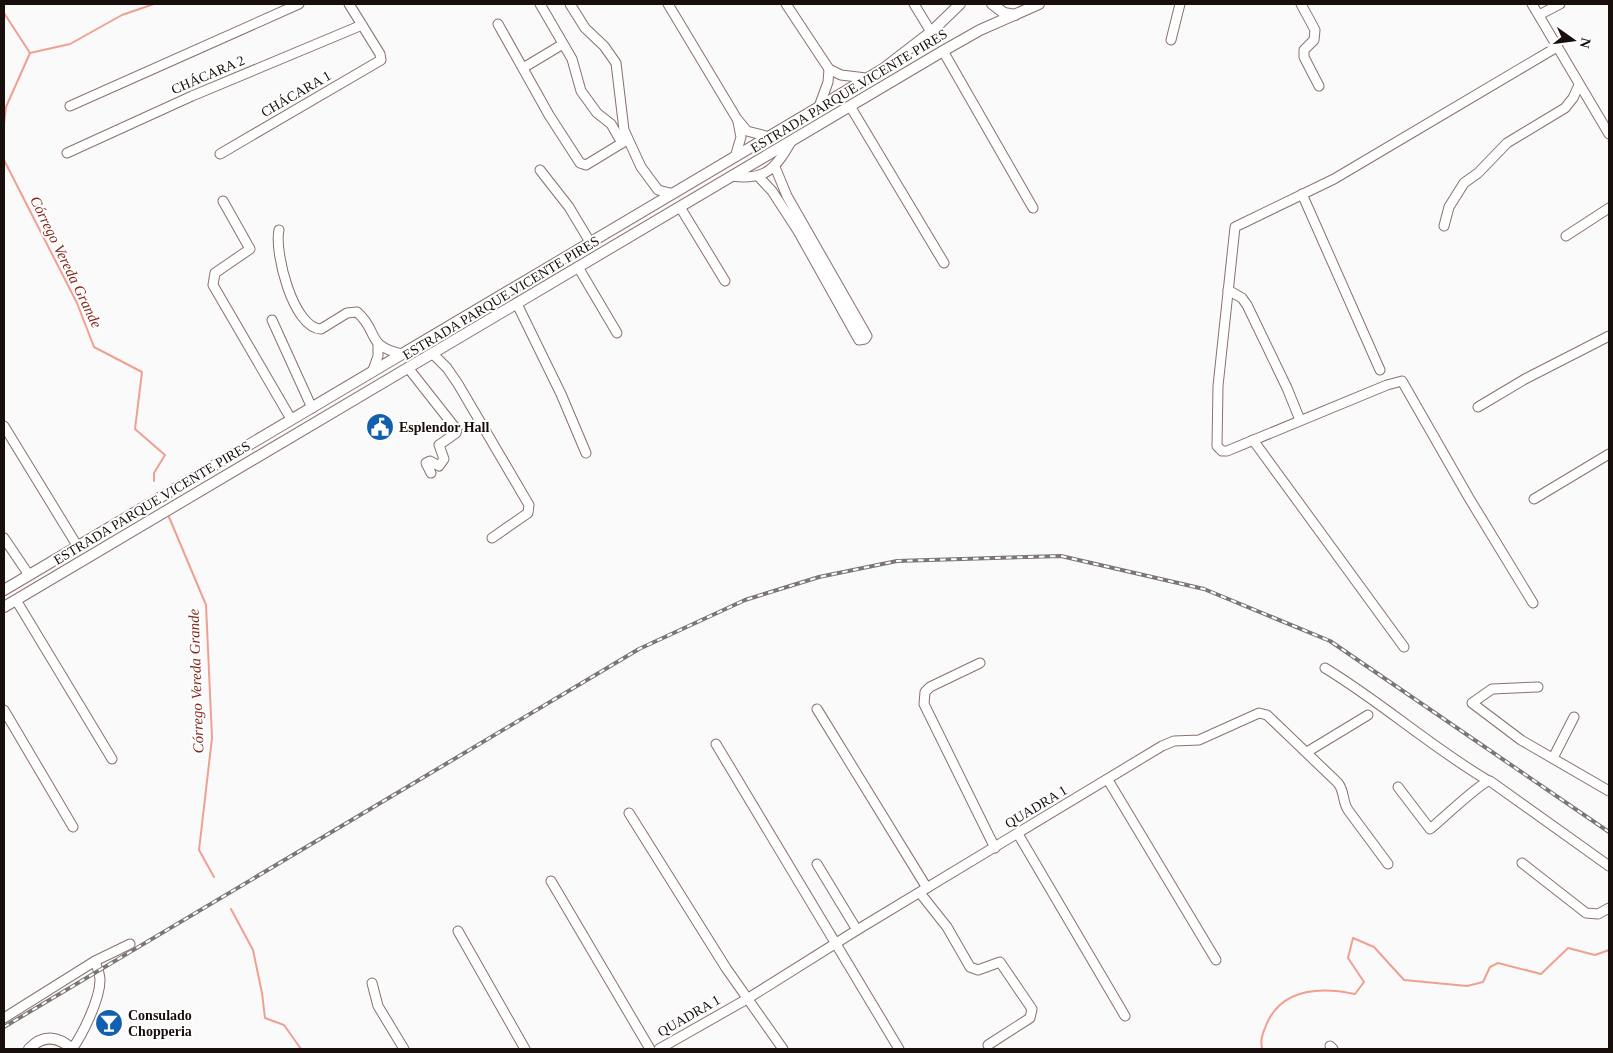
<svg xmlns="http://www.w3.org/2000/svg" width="1613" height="1053" font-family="'Times New Roman',serif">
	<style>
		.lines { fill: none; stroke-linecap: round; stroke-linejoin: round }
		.stream { stroke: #f0a091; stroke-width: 2 }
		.minor-casing { stroke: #8b716c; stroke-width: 11 }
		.major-casing { stroke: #8b716c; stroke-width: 12 }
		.minor { stroke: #fff; stroke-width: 9 }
		.major { stroke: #fff; stroke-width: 10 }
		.rail-casing { stroke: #7b7674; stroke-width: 4 }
		.rail { stroke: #fff; stroke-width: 2; stroke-dasharray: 5.5; stroke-linecap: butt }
		.labels { text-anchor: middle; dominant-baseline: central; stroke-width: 4; stroke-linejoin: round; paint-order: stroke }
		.street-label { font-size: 14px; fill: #180e0c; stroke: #fff }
		.poi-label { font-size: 14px; font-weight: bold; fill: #180e0c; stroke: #fff; text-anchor: start }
		.water-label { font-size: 15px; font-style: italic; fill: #86291c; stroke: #fff }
	</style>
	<rect width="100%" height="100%" fill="#fafafa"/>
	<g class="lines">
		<g class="stream">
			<path d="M4,13l26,40 -24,54 -2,17"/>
			<path d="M30,53l40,-9 52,-29 32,-11"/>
			<path d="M4,160l73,143 17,44 48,25 -7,57 30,26 -11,18v8"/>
			<path d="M169,517l37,88 6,133 -13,112 15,27"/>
			<path d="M231,909l22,41 9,43 3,25 19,7 17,24"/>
			<path d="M1262,1049c-2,-11 1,-16 5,-26 16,-35 54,-36 88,-29l9,-12 -16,-24 5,-20 21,9 30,33 63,6 16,-4 7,-15 8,-4 43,11 27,-26 27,7 14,-5"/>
		</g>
		<g class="minor-casing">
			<g id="minor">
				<path d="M540,4l32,55 9,32 16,22 14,11 11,19"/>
				<path d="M570,4l15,24 19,18 12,17 8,67 17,37 17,23 12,3"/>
				<path d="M668,4l69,115 10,12 19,5"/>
				<path d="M786,4l43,65 12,6 25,3"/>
				<path d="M914,4l17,28"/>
				<path d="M1301,4l14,26 -1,10 -10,10v7l15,29"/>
				<path d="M1532,4l77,130"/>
				<path d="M1539,15l21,-11"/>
				<path d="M498,24l51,91 31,48 6,2 41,-25"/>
				<path d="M1171,40l9,-36"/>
				<path d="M943,51l90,157"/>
				<path d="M523,68l40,-24"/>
				<path d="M820,104l8,-22 1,-13"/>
				<path d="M70,106l229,-102"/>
				<path d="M850,106l94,157"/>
				<path d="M67,153l125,-57 170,-71"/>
				<path d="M220,154l161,-94 -1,-6 -31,-50"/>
				<path d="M736,154l5,-17 -3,-15"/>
				<path d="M540,170l29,37 21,35"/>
				<path d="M732,176c34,5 44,-8 60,-36"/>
				<path d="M758,176l14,15 26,40 61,109 6,-1 2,-3 -80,-140 -12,-29"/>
				<path d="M1302,194l78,176"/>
				<path d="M223,201l27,48 -35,24 -2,12 78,134"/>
				<path d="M680,207l45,74"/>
				<path d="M1444,226l5,-19 15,-24 14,-10 29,-30 58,-35 8,-10 6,-13"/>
				<path d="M279,230c-5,22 14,98 42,99l26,-16 10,-1c23,20 7,33 45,42"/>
				<path d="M1566,236l43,-28"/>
				<path d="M578,267l39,66"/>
				<path d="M1228,290l14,8 5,7 40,83 13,32"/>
				<path d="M517,304l44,90 25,59"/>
				<path d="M272,320l40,88"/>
				<path d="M433,354l14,14 11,16 71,121 -1,8 -36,25"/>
				<path d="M409,369l48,61 -1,3 -17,12 5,14 -5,7 -9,-5 -4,2 5,10"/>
				<path d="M373,370l5,-14v-12"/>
				<path d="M1478,407l47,-28 84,-43"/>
				<path d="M4,426l74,121"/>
				<path d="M1253,440l151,207"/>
				<path d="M1534,499l75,-45"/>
				<path d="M4,538l25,37"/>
				<path d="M16,600l96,159"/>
				<path d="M1533,603l-64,-105 -67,-117 -15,4 -160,66h-5l-5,-5 1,-60 17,-159 99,-48 223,-132"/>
				<path d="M980,663l-50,24 -5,5 -1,12 71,144"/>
				<path d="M1325,668c56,34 105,78 162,112"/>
				<path d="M1538,687l-46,2 -20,14 49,37 88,51"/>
				<path d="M817,709l110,179"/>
				<path d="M4,710l69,117"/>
				<path d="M716,744l183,305"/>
				<path d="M1307,752l61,-37"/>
				<path d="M1553,758l21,-41"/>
				<path d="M1108,780l108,180"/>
				<path d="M1398,787l32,42c10,-8 52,-48 60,-48l119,85"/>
				<path d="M629,813l97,155 57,81"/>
				<path d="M1018,834l107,182"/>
				<path d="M1522,863l64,50 12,1 11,-6"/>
				<path d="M817,864l40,66"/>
				<path d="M551,881l99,168"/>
				<path d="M920,893l27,34 23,40 8,3 22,-8 32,47 -2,9 -42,27"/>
				<path d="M458,931l67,118"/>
				<path d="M372,983l6,23 26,43"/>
				<path d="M4,1018l91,-57 35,-17"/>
				<path d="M1330,1046l3,3"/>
				<path d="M72,1049c11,-15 28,-50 28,-69 0,-6 -3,-13 -5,-19"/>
				<path d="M659,1049l88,-50 110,-69 305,-184 12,-5 25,-1 60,-27 8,2 71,68c7,9 4,18 10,27l40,54"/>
			</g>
		</g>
		<g class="major-casing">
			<g id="major">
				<path d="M992,4l12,9 11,2"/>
				<path d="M4,590l879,-521 48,-37 29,-28"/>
				<path d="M4,607l939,-556 37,-21 59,-26"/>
				<path d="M29,1049c14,-15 29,-13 43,0"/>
			</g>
		</g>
		<use href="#minor" class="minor"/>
		<use href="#major" class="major"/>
		<g class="rail-casing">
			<path id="rail" d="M4,1027l635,-378 106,-49 74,-23 78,-16 164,-5 143,33 126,52 279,191"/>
		</g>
		<use href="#rail" class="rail"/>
	</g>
	<defs>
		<g id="civic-disc" transform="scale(1.4375)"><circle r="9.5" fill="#1060af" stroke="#fff"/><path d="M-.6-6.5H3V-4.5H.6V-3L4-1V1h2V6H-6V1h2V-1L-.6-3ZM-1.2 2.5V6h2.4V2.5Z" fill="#fff"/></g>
		<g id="bar-disc" transform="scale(1.4375)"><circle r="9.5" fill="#1060af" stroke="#fff"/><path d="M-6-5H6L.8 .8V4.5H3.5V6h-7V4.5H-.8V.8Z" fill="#fff"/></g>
	</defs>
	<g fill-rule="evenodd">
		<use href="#civic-disc" x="380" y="427"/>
		<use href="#bar-disc" x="109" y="1023"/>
	</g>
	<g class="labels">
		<g class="street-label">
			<text transform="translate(208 75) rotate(-23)">CHÁCARA 2</text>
			<text transform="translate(849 91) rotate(-31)">ESTRADA PARQUE VICENTE PIRES</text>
			<text transform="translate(296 94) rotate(-30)">CHÁCARA 1</text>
			<text transform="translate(501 298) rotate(-31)">ESTRADA PARQUE VICENTE PIRES</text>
			<text transform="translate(152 503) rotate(-31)">ESTRADA PARQUE VICENTE PIRES</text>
			<text transform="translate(1036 807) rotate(-31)">QUADRA 1</text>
			<text transform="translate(689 1016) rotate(-30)">QUADRA 1</text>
		</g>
		<g class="poi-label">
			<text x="399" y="427">Esplendor Hall</text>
			<text x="128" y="1015">Consulado<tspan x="128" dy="16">Chopperia</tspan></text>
		</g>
		<g class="water-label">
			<text transform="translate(66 262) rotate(64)">Córrego Vereda Grande</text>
			<text transform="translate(196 681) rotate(-92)">Córrego Vereda Grande</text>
		</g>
	</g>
	<rect width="1613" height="1053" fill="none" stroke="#180e0c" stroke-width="10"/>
	<g transform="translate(1573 40) rotate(104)" stroke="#ffffff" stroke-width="4" paint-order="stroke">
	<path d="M0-4L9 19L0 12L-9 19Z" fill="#180e0c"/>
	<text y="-8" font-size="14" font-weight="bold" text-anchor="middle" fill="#180e0c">N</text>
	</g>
</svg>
